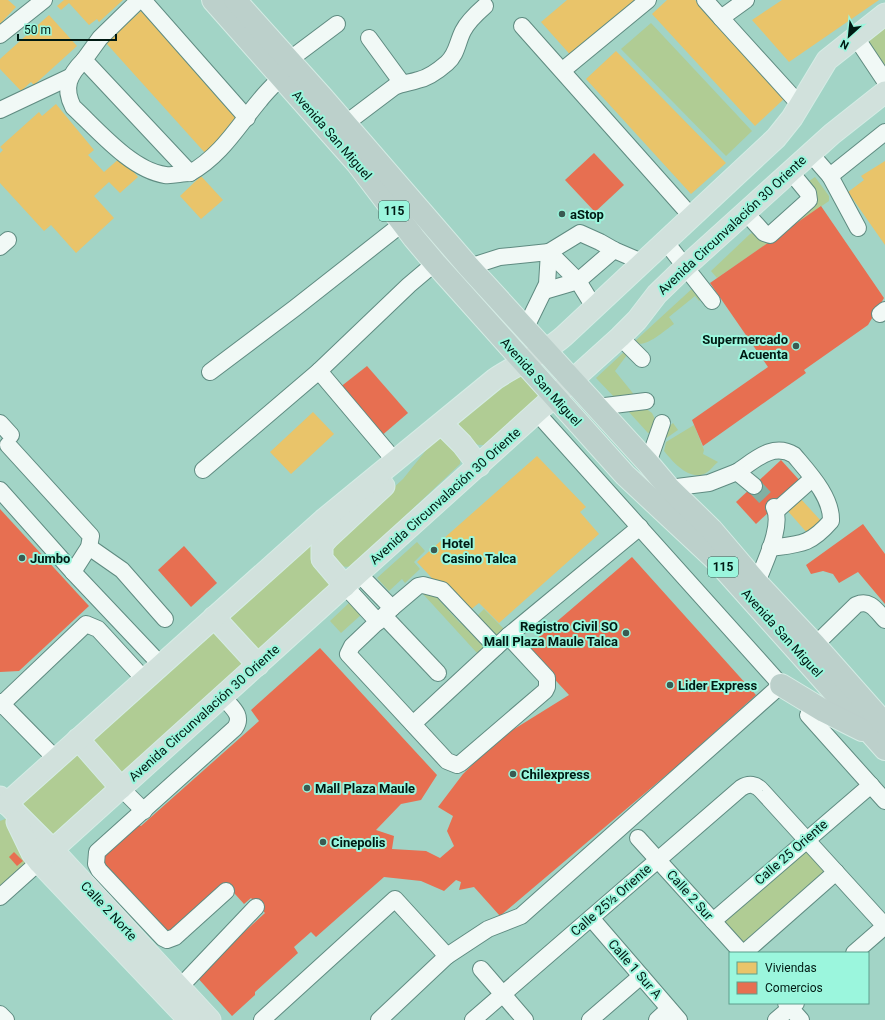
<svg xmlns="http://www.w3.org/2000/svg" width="885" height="1020" font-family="Roboto,sans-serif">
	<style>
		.green { fill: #b0cc94 }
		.homes { fill: #e9c46a }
		.shops { fill: #e76f51 }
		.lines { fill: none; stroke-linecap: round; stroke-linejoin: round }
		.minor-tunnel { stroke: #82afa2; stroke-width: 16; stroke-dasharray: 16 8; stroke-linecap: butt }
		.minor-casing { stroke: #5f8b81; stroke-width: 18 }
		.major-casing { stroke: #d5ece5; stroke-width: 23 }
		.highway-casing { stroke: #d5ece5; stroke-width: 24 }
		.minor { stroke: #f1f9f6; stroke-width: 16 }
		.major { stroke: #d1e1dc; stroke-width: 21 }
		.highway { stroke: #bcd0cb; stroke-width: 22 }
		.poi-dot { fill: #395b52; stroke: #9bf6dd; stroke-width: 1.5 }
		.labels { text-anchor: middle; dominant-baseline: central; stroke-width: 4; stroke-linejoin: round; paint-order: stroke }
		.shield { fill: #9bf6dd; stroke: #2e5c50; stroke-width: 1 }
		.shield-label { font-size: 12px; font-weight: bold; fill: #001a13 }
		.street-label { font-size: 13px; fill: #001a13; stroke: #9bf6dd }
		.poi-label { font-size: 13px; font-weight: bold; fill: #001a13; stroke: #9bf6dd; text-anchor: start }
	</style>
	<rect width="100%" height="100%" fill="#a2d4c6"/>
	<g class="green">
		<path d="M651,23l101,108 -26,25 -105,-107z"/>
		<path d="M885,26v47l-19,-34z"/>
		<path d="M815,177l14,19v5l-47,32 35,-33 -11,-17z"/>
		<path d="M758,230l10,13 -51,35 -6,-7 39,-37z"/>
		<path d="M695,286l8,12 -4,3 -4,-5 -26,21 5,7c-9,6 -30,26 -40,18z"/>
		<path d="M624,352l3,3 -12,16 21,26 -20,2 -20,-21z"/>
		<path d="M519,370l22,25 -57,50c-13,1 -18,-9 -26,-18l1,-6z"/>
		<path d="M645,408l7,5 3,6 -3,13 -4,1 -20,-22z"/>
		<path d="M673,423l5,7 -16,11 1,-10z"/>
		<path d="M694,425l10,25 -1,4 15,8c-4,3 -7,8 -12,11 -16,9 -33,-11 -42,-22l2,-9z"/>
		<path d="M442,436l19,20 -1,8 -57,54 -45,48c-13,2 -19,1 -28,-8l4,-16 69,-63 28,-35z"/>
		<path d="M328,523l6,65 -205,183 -9,2 -28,-28 1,-9z"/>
		<path d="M417,542l8,9 -11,11 6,7 -15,14 -3,-4 -13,12 -12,-13z"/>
		<path d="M427,590l4,1 29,32 6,-1 21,22 -10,9 -54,-59z"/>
		<path d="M350,602l12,12 -21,19 -11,-12z"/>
		<path d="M484,609l20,20 -7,7 -20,-20z"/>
		<path d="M76,754l6,2 25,30 -53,49 -5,-1 -25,-27 -1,-7z"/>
		<path d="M8,818l19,45 -27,25v-67z"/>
		<path d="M806,848l20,23 -84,74 -21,-23z"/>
	</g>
	<g class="homes">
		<path d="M0,0h8l8,7 -16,17z"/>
		<path d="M64,0h59l-24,22 -2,-3 -8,6 -20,-22 -8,7 -4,-4z"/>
		<path d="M567,0h75l-68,59 -33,-37z"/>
		<path d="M667,0h28l92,96 -32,30 -103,-112z"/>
		<path d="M782,0h97l-90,62 -37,-42z"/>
		<path d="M141,11l100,111 -35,32 -100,-111z"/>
		<path d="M49,15l28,31 -43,39 -3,-3 -10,9 -21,-22v-10z"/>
		<path d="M616,51l110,112 -35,31 -105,-115z"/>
		<path d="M56,104l38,46 -6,5 16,17 17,-15 17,20 -18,16 -11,-11 -15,14 20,22 -38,35 -25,-28 -7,6 -44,-48v-30l3,-3 -3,-3 39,-35 3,4z"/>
		<path d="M885,161v84l-37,-53 16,-12 -3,-4z"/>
		<path d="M201,176l22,24 -22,19 -21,-23z"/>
		<path d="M313,412l21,22 -43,40 -21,-22z"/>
		<path d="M537,456l49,51 -6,5 19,22 -100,89 -20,-20 -10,8 -27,-22 -25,-27z"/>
		<path d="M799,497l23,25 -13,13 -23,-26z"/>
	</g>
	<g class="shops">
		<path d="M594,153l30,32 -29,27 -30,-32z"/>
		<path d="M821,206l63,92 -16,27 -64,45 2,3 -103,73 -11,-26 76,-53 -58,-84z"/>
		<path d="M367,366l41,47 -28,24 -41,-49z"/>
		<path d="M781,460l20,22 -45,42 -20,-22z"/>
		<path d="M0,509l89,97 -70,65 -19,1z"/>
		<path d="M863,524l22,30v50l-27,-32 -19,11 -6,-9 -10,-3 -12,3 -5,-9z"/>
		<path d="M184,546l33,37 -26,24 -33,-37z"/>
		<path d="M632,557l124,138 -79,71 -177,150 -26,-29 -15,3 2,-8 -5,-2 -12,11 -23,-10 -37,-4 -68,60 -5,-5 -17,15 4,6 -43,39v3l-23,21 -36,-40 69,-63 -14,-15 -7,6 -18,-20 -58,51 -68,-75 39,-35 2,1 118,-105 -8,-11 69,-62 117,127 -16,25 -20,4 -25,26 18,6 -2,13 34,2 14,7 14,-12 -7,-15 6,-15 -15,-9 25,-33 24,-24 24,-19 58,-36 -43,-47z"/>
		<path d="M14,852l9,9 -6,5 -8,-9z"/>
	</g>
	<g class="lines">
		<path class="minor-tunnel" d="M754,486l20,21"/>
		<g class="minor-casing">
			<g id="minor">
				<path d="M139,0l-39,38 -16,22 106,113c31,-17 48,-47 70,-73 6,-8 14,-15 21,-23"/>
				<path d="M143,0l104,118"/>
				<path d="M705,0l16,18 25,-18"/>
				<path d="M721,18l79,87"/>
				<path d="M522,26l169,190"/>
				<path d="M0,35l44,-35"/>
				<path d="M855,36l30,45"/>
				<path d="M369,38l33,45"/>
				<path d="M84,60c-15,15 -21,27 -11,47 24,22 58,63 92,68 7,1 17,-2 25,-2"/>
				<path d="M289,60l48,-36"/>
				<path d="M563,70l85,-70"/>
				<path d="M0,110l70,-33"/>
				<path d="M345,124l49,-37c8,-4 15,-4 24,-7 10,-2 21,-10 29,-17 10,-9 10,-20 16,-32 5,-10 14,-18 22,-25"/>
				<path d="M810,153l20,23 55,-44"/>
				<path d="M830,176l28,52"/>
				<path d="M745,212l19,21 6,2 39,-35 -1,-7 -18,-22"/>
				<path d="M665,241l47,60"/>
				<path d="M0,247l8,-7"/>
				<path d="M549,252l29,29 16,26"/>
				<path d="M469,267l31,-10 49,-5 31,-19 20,9 14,8 28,12"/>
				<path d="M544,291l34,-10 36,-31"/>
				<path d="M880,314l5,-4"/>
				<path d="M523,327l6,-6 18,-37 2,-32"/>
				<path d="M620,337l22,22"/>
				<path d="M319,371l76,90"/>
				<path d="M210,372l85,-64 108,-85"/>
				<path d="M597,407l49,-6"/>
				<path d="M0,423l11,12"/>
				<path d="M8,445l83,91 -2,11 -16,25"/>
				<path d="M648,463l14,-40"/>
				<path d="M203,470l116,-99 90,-86 26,-22"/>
				<path d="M737,472c18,-12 36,-30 57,-17 15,18 38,42 37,66 -21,24 -30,23 -61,27"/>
				<path d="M669,488l40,-5 28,-11 17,14"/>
				<path d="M0,490l73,82 88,93"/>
				<path d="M776,511l36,-32"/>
				<path d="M89,547l33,23 43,49"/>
				<path d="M359,574l33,34"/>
				<path d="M757,583c6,-18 27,-57 17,-76"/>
				<path d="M345,586l33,36"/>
				<path d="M384,616l54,57"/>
				<path d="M815,645l41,-40c14,-6 20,5 29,15"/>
				<path d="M496,647l-54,-57 -19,-5 -5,1 -26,22 -40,38 -4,8 99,107 10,4 4,-2 84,-72 2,-4v-9l-39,-42"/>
				<path d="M223,697c8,10 21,18 12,31l-138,124 -1,12 3,6 64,68 4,2 8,-3 51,-46"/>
				<path d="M0,702l2,2 84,-80 12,5 46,50"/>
				<path d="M0,706l2,-2 54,55"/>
				<path d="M808,715l77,86"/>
				<path d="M413,724l95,-88 132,-109"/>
				<path d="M121,788l23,23"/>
				<path d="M638,838l104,115"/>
				<path d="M0,897l39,-35"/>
				<path d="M591,918l88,102"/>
				<path d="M713,921l158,-136"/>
				<path d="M744,953l92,-81"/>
				<path d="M854,953l31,-27"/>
				<path d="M447,956l41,-27 33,-13 260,-231 -244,-272"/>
				<path d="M481,969l44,51"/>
				<path d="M180,987l76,-80"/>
				<path d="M786,1003l15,17"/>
				<path d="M0,1014l6,6"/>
				<path d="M262,1020l133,-121 52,57 -68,64"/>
				<path d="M473,1020l268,-232c8,-5 15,-4 21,3l123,135"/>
				<path d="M590,1020l51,-44"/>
				<path d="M657,1020l12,-11"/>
				<path d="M776,1020l20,-17"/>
			</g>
		</g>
		<g class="major-casing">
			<g id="major">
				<path d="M442,424l20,20 17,22"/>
				<path d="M345,586l-23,-27v-14l7,-8 55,-51"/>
				<path d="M214,617l44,48"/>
				<path d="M78,739l43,49"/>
				<path d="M0,797l52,52 158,171"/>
				<path d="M6,804l317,-284 172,-141c22,-15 49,-25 69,-43l212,-198 16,-20 35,-58 58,-46"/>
				<path d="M17,822l15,31 7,9 150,158"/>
				<path d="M39,862l581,-525 17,-17 20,-26 29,-28 146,-132 53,-42"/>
			</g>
		</g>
		<g class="highway-casing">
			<g id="highway">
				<path d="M213,0l144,163 57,75 21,25 190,212 92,86 168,188"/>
				<path d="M235,0l88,98 146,169 179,196 21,25 42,41 46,54 58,62 70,79"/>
				<path d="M781,685l43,26 38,19"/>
			</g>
		</g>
		<use href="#minor" class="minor"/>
		<use href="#major" class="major"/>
		<use href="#highway" class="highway"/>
	</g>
	<g class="poi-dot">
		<circle cx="562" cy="214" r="4"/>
		<circle cx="796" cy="346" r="4"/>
		<circle cx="434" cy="550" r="4"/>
		<circle cx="22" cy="558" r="4"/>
		<circle cx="626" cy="633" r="4"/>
		<circle cx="670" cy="685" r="4"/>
		<circle cx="513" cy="774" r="4"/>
		<circle cx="307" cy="788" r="4"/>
		<circle cx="323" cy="842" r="4"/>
	</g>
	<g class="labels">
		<g class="shield">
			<rect x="379" y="201" width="30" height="20" rx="3"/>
			<rect x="708" y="557" width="30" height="20" rx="3"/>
		</g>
		<g class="shield-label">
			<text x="394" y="211">115</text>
			<text x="723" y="567">115</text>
		</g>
		<g class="street-label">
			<text transform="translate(332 135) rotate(49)">Avenida San Miguel</text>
			<text transform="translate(732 225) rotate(-43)">Avenida Circunvalación 30 Oriente</text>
			<text transform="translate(541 382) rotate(48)">Avenida San Miguel</text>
			<text transform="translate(445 496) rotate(-42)">Avenida Circunvalación 30 Oriente</text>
			<text transform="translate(782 633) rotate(48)">Avenida San Miguel</text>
			<text transform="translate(204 713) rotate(-42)">Avenida Circunvalación 30 Oriente</text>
			<text transform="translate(791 852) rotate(-41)">Calle 25 Oriente</text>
			<text transform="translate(690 895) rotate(48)">Calle 2 Sur</text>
			<text transform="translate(611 900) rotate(-41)">Calle 25½ Oriente</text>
			<text transform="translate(109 911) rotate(47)">Calle 2 Norte</text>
			<text transform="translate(635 969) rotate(49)">Calle 1 Sur A</text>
		</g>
		<g class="poi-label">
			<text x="570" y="214">aStop</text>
			<text x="788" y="339" text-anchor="end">Supermercado<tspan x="788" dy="15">Acuenta</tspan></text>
			<text x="442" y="543">Hotel<tspan x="442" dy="15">Casino Talca</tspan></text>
			<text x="30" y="558">Jumbo</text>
			<text x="618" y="626" text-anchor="end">Registro Civil SO<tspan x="618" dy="15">Mall Plaza Maule Talca</tspan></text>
			<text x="678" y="685">Lider Express</text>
			<text x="521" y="774">Chilexpress</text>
			<text x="315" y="788">Mall Plaza Maule</text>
			<text x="331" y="842">Cinepolis</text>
		</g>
	</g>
	<rect x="729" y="952" width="140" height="52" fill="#9bf6dd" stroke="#5d9e8c"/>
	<rect x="737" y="962" width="20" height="12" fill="#e9c46a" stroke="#5d9e8c"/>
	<text x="765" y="972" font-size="12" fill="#001a13">Viviendas</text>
	<rect x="737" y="982" width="20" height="12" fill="#e76f51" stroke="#5d9e8c"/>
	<text x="765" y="992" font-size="12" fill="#001a13">Comercios</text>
	<g transform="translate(849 36) rotate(207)" stroke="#9bf6dd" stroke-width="3" paint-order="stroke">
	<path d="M0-3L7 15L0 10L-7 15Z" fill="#001a13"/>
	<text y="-6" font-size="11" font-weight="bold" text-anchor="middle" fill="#001a13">N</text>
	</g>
	<path d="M18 34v6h98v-6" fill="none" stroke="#001a13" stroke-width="2"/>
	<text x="24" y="34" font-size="12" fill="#001a13" stroke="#9bf6dd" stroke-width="3" paint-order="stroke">50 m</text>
</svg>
